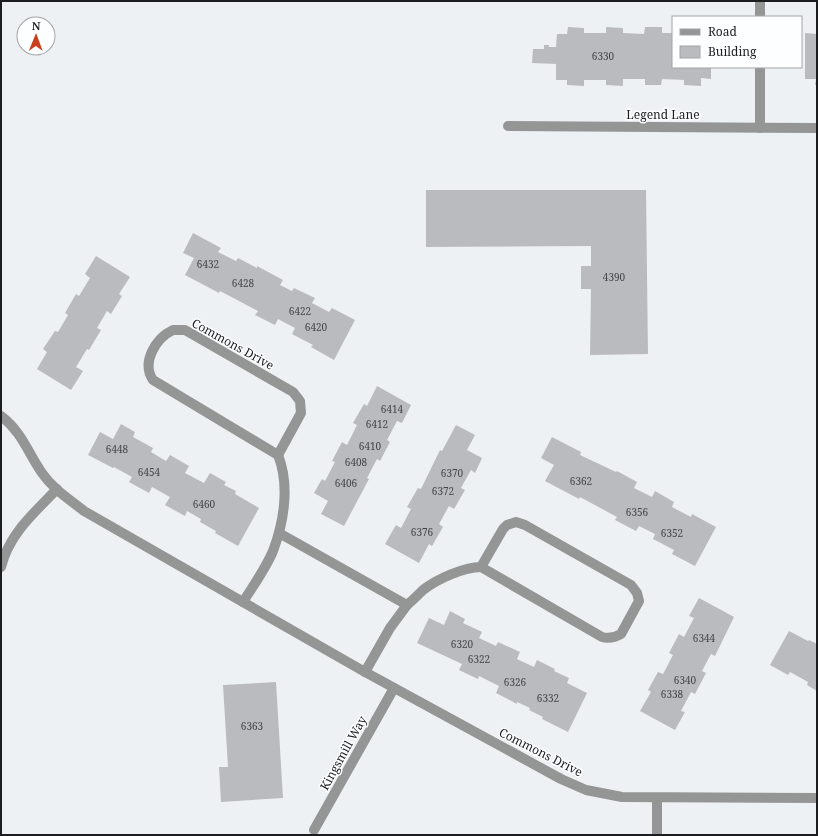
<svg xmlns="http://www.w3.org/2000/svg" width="818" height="836" font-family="'Noto Serif',serif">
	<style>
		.building { fill: #babbbe }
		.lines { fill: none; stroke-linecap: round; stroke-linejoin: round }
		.minor { stroke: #949696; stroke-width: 10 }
		.labels { text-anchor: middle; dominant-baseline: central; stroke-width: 3; stroke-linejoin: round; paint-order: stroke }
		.number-label { font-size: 10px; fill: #444446 }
		.street-label { font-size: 12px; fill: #1c1d1e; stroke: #fdfeff }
	</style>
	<rect width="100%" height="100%" fill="#eef1f3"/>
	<g class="building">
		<path d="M568,27l16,1v5h22v-6l17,1v5l21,1 1,-7h17v6h11v34h38v12l-10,-1v8l-17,-1v-5l-22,-1 -1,6h-16v-6h-22v7l-17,-1v-5h-22v6l-17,-1v-5h-11v-16l-24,-1 1,-14h11v-4h5v2h7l1,-13h10z"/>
		<path d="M805,33l12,1v51h-2l1,-6h-11z"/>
		<path d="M426,190h220l2,164 -58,1 1,-66h-10v-23h10v-20l-165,1z"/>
		<path d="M193,233l28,15 -3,4 18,9 2,-3 19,10v-2l26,14 -3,5 12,6 2,-3 21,10 -3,5 17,9 3,-4 23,12 -21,40 -23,-13 2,-2 -21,-11 3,-6 -17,-9 -3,6 -20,-10 3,-4 -38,-20 -1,2 -34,-18 9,-17 -11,-5z"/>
		<path d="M96,256l34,21 -11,17 3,2 -11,18 -4,-3 -10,17 4,2 -12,20 -2,-1 -11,18 7,4 -12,19 -34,-21 10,-17 -4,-3 12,-18 3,1 10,-17 -3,-2 11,-19 3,2 11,-18 -5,-4z"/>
		<path d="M377,386l34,19 -9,18 -5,-2 -10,19 3,2 -10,19 -3,-2 -10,19 2,1 -25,47 -23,-12 7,-13 -14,-8 8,-14 3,2 10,-19 -3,-1 10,-19 5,3 10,-20 -4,-2 11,-19 3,2z"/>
		<path d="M121,424l14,8 -2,5 20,11 -2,4 15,9 4,-6 19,11 -4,7 19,10 6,-10 16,9 -2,3 12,6 -1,3 24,14 -21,38 -23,-13 1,-2 -16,-9 1,-3 -14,-8 -2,5 -20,-11 5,-8 -18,-10 -3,6 -20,-11 3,-5 -18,-10 -1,1 -25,-13 12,-23 13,7z"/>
		<path d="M456,425l19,10 -8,15 15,8 -7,15 -4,-3 -10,18 4,2 -11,19 -5,-3 -10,18 4,3 -11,19 -3,-2 -10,19 -34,-19 11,-19 5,3 10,-19 -4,-2 11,-19 3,1 19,-39 2,1z"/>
		<path d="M552,437l29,15 -1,3 36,17 1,-1 20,11 -3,6 18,9 3,-6 19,11 -2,5 19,10 1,-3 24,13 -21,39 -23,-12 2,-4 -21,-11 2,-5 -16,-8 -3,5 -21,-11 2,-3 -37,-20 -1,2 -34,-18 9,-16 -13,-7z"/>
		<path d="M699,598l35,19 -19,39 -4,-2 -9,17 4,2 -11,21 -4,-2 -10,19 4,1 -10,18 -35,-19 11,-19 -3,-2 10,-18 5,2 10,-19 -4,-2 10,-19 5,3 10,-19 -5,-2z"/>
		<path d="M450,611l15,8 -2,4 19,9 -3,6 17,8 2,-4 22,10 -3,7 17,8 3,-7 18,9 -1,2 15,7 -2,5 20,10 -19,39 -26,-13 1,-2 -14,-7 1,-2 -13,-6v2l-21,-11 3,-7 -20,-10 -1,3 -19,-9 3,-6 -45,-21 12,-25 15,7z"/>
		<path d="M789,631l19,10 1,-1 8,4v47l-10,-6 1,-3 -18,-10 -2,3 -18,-10z"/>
		<path d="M276,682l7,116 -62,4 -2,-35h9l-5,-82z"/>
	</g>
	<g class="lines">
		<g class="minor">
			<path d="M760,1v16"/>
			<path d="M760,67v61"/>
			<path d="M508,126l309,2"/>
			<path d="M173,330h12l108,62 7,9 1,12 -23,42 -125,-75c-12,-18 3,-42 20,-50z"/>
			<path d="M1,416c21,16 27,37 41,57 11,16 27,26 42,38l281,161 196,107 25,11 36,7 195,1"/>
			<path d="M516,522l9,3 106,60 6,8 2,8 -18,33c-7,4 -12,5 -19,3l-121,-70 22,-38 4,-4z"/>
			<path d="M279,533l128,72c6,-5 11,-10 16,-15 14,-11 41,-23 58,-23"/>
			<path d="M1,567c8,-33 33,-54 56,-78"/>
			<path d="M243,602c10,-16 23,-34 30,-51 11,-29 17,-66 5,-96"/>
			<path d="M365,672l25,-44 17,-23"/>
			<path d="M314,830l80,-142"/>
			<path d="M657,835v-37"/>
		</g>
	</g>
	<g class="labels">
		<g class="number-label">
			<text x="603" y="56">6330</text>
			<text x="208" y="264">6432</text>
			<text x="614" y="277">4390</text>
			<text x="243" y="283">6428</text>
			<text x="300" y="311">6422</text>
			<text x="316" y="327">6420</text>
			<text x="392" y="409">6414</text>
			<text x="377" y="424">6412</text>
			<text x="370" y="446">6410</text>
			<text x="117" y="449">6448</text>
			<text x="356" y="462">6408</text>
			<text x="149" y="472">6454</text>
			<text x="452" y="473">6370</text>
			<text x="581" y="481">6362</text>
			<text x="346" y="483">6406</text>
			<text x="443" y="491">6372</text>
			<text x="204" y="504">6460</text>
			<text x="637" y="512">6356</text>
			<text x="422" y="532">6376</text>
			<text x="672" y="533">6352</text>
			<text x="704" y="638">6344</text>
			<text x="462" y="644">6320</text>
			<text x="479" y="659">6322</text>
			<text x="685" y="680">6340</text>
			<text x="515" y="682">6326</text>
			<text x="672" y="694">6338</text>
			<text x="548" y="698">6332</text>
			<text x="252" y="726">6363</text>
		</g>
		<g class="street-label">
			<text x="663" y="114">Legend Lane</text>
			<text transform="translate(233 344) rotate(29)">Commons Drive</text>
			<text transform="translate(541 752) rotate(27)">Commons Drive</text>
			<text transform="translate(343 753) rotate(-61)">Kingsmill Way</text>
		</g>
	</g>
	<rect width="818" height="836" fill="none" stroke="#1c1d1e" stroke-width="4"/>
	<rect x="672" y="16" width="130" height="52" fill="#fdfeff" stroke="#a3a4a5"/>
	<rect x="680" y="29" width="20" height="6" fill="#949696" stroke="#a3a4a5"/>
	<text x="708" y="36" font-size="12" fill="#1c1d1e">Road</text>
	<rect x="680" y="46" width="20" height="12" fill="#babbbe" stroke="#a3a4a5"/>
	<text x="708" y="56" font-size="12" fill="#1c1d1e">Building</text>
	<g transform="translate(36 36) rotate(1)"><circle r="19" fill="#fdfeff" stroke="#a3a4a5"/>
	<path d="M0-3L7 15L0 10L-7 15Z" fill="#ca401f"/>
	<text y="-6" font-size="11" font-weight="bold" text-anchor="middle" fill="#1c1d1e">N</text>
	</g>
</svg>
